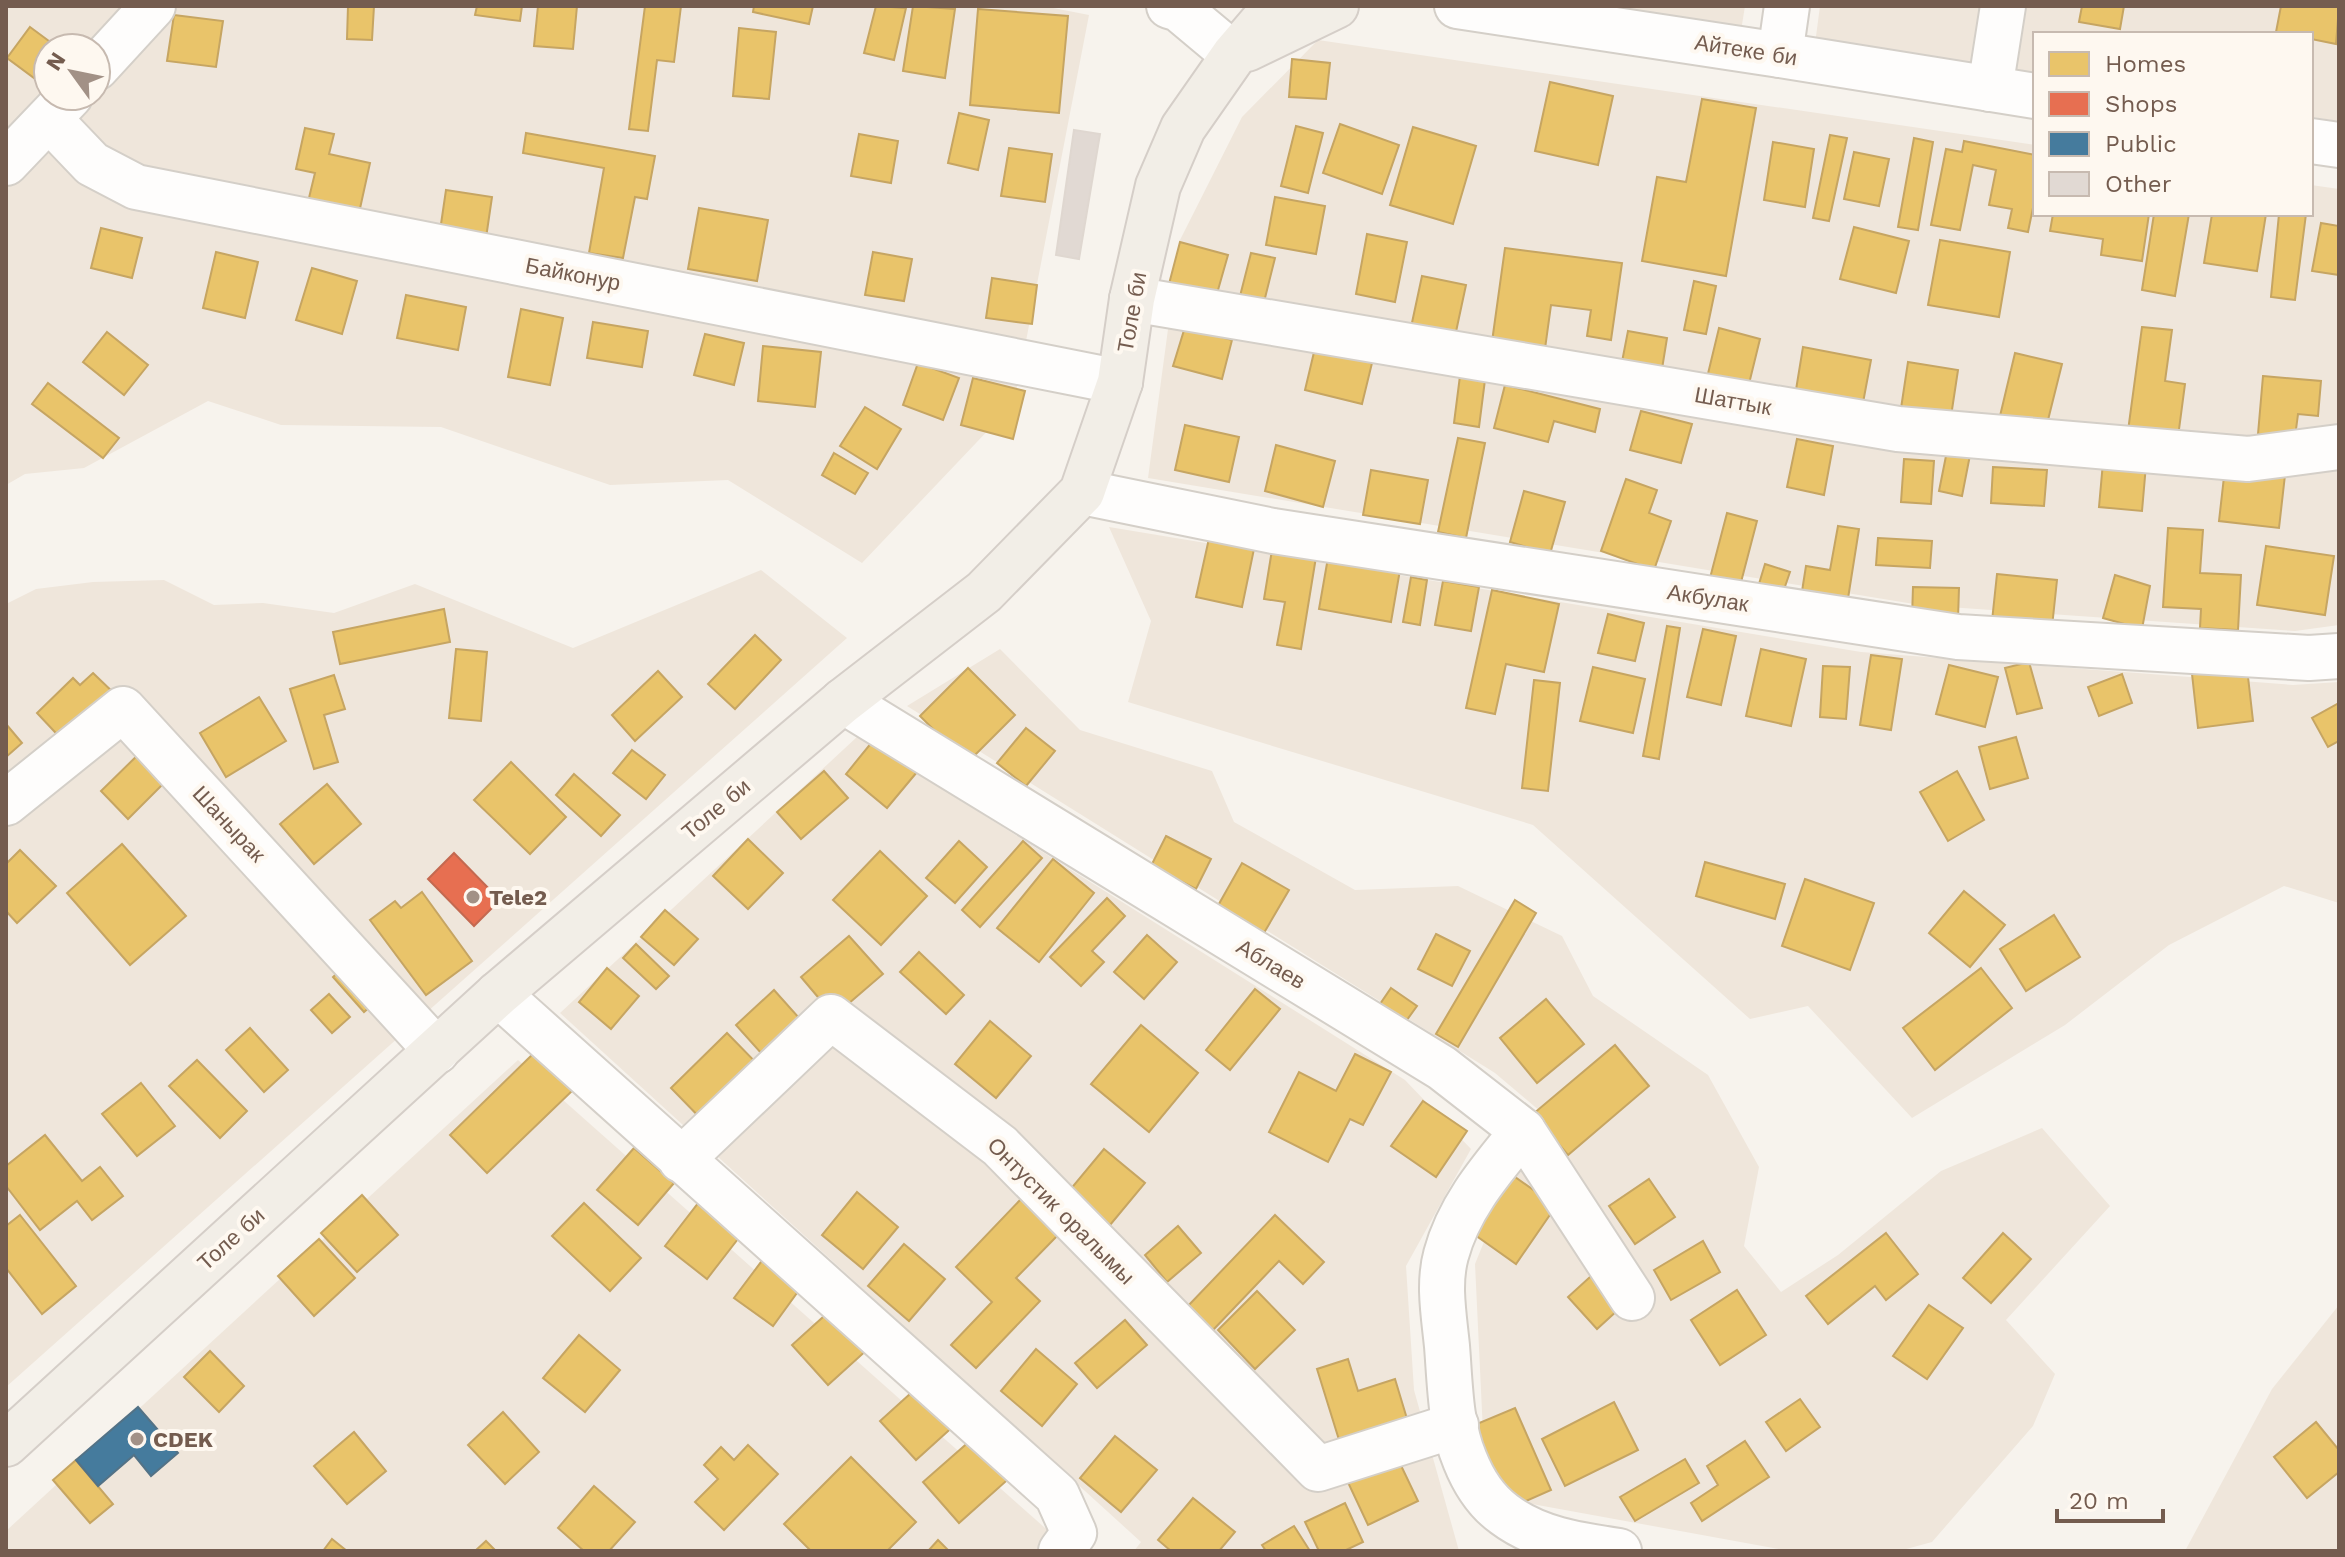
<svg xmlns="http://www.w3.org/2000/svg" width="2345" height="1557" font-family="'Work Sans',sans-serif">
	<style>
		.residential { fill: #efe6db; fill-rule: evenodd }
		.homes { fill: #e9c46a; stroke: #c6a562; stroke-width: 2 }
		.shops { fill: #e76f51; stroke: #c46950; stroke-width: 2 }
		.public { fill: #457b9d; stroke: #537286; stroke-width: 2 }
		.building { fill: #e1d9d3; stroke: #dfd7d0; stroke-width: 2 }
		.lines { fill: none; stroke-linecap: round; stroke-linejoin: round }
		.minor-casing { stroke: #d4cfc8; stroke-width: 48 }
		.major-casing { stroke: #d5cec8; stroke-width: 48 }
		.minor { stroke: #fefdfc; stroke-width: 44 }
		.major { stroke: #f2eee7; stroke-width: 44 }
		.poi-dot { fill: #a29186; stroke: #fef8f0; stroke-width: 3 }
		.labels { text-anchor: middle; dominant-baseline: central; stroke-width: 8; stroke-linejoin: round; paint-order: stroke }
		.street-label { font-size: 22px; fill: #745c4f; stroke: #fef8f0 }
		.poi-label { font-size: 22px; font-weight: bold; fill: #745c4f; stroke: #fef8f0; text-anchor: start }
	</style>
	<rect width="100%" height="100%" fill="#f7f3ed"/>
	<g class="residential">
		<path d="M6,6h1037l46,9 -75,388 -152,160 -134,-83 -118,5 -169,-58 -160,-2 -73,-24 -124,67 -59,6 -19,11zM48,48h48v48h-48z"/>
		<path d="M1551,6h194l-5,31z"/>
		<path d="M1820,6h519v115l-28,-4v-83h-276v42l-220,-32z"/>
		<path d="M1318,40l717,105v69h276v-29l28,4v436l-44,6 -375,-26 -772,-127 32,-238 62,-123z"/>
		<path d="M1109,527l752,125 432,33 46,-3v221l-55,-17 -115,59 -104,80 -153,93 -104,-112 -58,13 -217,-194 -405,-123 23,-81z"/>
		<path d="M761,570l86,68 -841,749v-783l30,-15 57,-7 71,-2 50,25 49,-2 71,10 81,-29 158,64z"/>
		<path d="M1000,649l80,81 132,41 22,51 121,68 103,-4 104,50 31,60 115,79 51,92 -15,79 37,46 57,-37 103,-84 101,-43 68,78 -104,114 49,54 -22,52 -101,116 -33,9h-109l-258,-47 -25,-23 -24,-49 -8,-168 26,-64 53,-77 -59,-50 -588,-367z"/>
		<path d="M858,736l547,344 66,69 -65,117 8,124 45,161h-325l7,-9 -581,-529z"/>
		<path d="M518,1060l553,491h-1065v-20z"/>
		<path d="M2339,1305v246h-154l87,-162z"/>
	</g>
	<g class="homes">
		<path d="M348,6h26l-2,34 -25,-1z"/>
		<path d="M477,6h45l-2,15 -45,-6z"/>
		<path d="M538,6h39l-4,43 -39,-3z"/>
		<path d="M645,6h36l-7,56 -17,-2 -9,71 -19,-2z"/>
		<path d="M754,6h59l-4,18 -56,-12z"/>
		<path d="M876,6l30,2 -12,52 -30,-7z"/>
		<path d="M913,6l42,3 -10,69 -42,-7z"/>
		<path d="M2082,6h42l-4,23 -41,-7z"/>
		<path d="M2281,6h58l-3,38 -25,-5v-5l-35,-2z"/>
		<path d="M978,9l90,7 -9,97 -89,-8z"/>
		<path d="M174,15l49,6 -7,46 -49,-6z"/>
		<path d="M30,27l27,20 -9,1v11l-14,19 -27,-20z"/>
		<path d="M739,28l37,4 -7,67 -36,-3z"/>
		<path d="M1292,59l38,4 -4,36 -37,-2z"/>
		<path d="M1550,82l63,14 -15,69 -63,-14z"/>
		<path d="M1702,99l54,9 -30,168 -84,-15 15,-84 29,5z"/>
		<path d="M959,113l30,7 -11,50 -30,-7z"/>
		<path d="M1340,124l59,21 -17,49 -59,-21z"/>
		<path d="M1296,126l27,7 -15,60 -27,-7z"/>
		<path d="M1413,127l63,19 -23,78 -63,-19z"/>
		<path d="M305,128l29,6 -5,20 41,9 -11,50 -51,-11 7,-29 -19,-4z"/>
		<path d="M526,133l129,23 -8,43 -12,-2 -12,61 -34,-5 15,-85 -81,-15z"/>
		<path d="M859,134l39,7 -7,42 -40,-7z"/>
		<path d="M1830,135l17,3 -18,83 -16,-3z"/>
		<path d="M1914,138l19,4 -15,88 -20,-3z"/>
		<path d="M1964,141l71,14v43l-7,34 -20,-4 4,-19 -23,-4 7,-35 -23,-5 -13,65 -29,-5 15,-76 16,3z"/>
		<path d="M1773,142l41,7 -9,58 -41,-7z"/>
		<path d="M1009,148l43,6 -7,48 -44,-6z"/>
		<path d="M1854,152l35,7 -10,47 -35,-7z"/>
		<path d="M446,190l46,7 -6,41 -46,-7z"/>
		<path d="M1275,197l50,9 -9,48 -50,-9z"/>
		<path d="M699,208l69,12 -11,61 -69,-12z"/>
		<path d="M2053,214h96l-7,47 -41,-6 2,-16 -53,-8z"/>
		<path d="M2154,214h35l-14,82 -33,-6z"/>
		<path d="M2212,214h54l-9,57 -53,-8z"/>
		<path d="M2279,214h27l-11,86 -24,-3z"/>
		<path d="M2321,223l18,3v49l-27,-4z"/>
		<path d="M1854,227l55,14 -13,52 -56,-14z"/>
		<path d="M101,228l41,10 -10,40 -41,-10z"/>
		<path d="M1367,234l40,8 -12,60 -39,-8z"/>
		<path d="M1940,240l70,12 -11,65 -71,-12z"/>
		<path d="M1180,242l48,13 -12,42 -47,-13z"/>
		<path d="M1505,248l117,15 -11,77 -24,-4 4,-26 -40,-5 -7,51 -53,-7z"/>
		<path d="M216,252l42,10 -13,56 -42,-10z"/>
		<path d="M873,252l39,7 -8,42 -39,-6z"/>
		<path d="M1251,253l24,5 -12,48 -24,-6z"/>
		<path d="M312,268l45,13 -15,53 -46,-14z"/>
		<path d="M1422,276l44,9 -12,56 -44,-9z"/>
		<path d="M992,278l45,7 -5,39 -46,-6z"/>
		<path d="M1694,281l22,5 -10,48 -22,-4z"/>
		<path d="M406,295l60,12 -8,43 -61,-12z"/>
		<path d="M521,309l42,9 -13,67 -42,-8z"/>
		<path d="M593,322l55,9 -6,36 -55,-9z"/>
		<path d="M1185,327l47,13 -10,39 -49,-13z"/>
		<path d="M2142,327l30,3 -7,51 20,3 -7,53 -50,-6z"/>
		<path d="M1719,328l41,11 -13,53 -41,-10z"/>
		<path d="M1628,331l39,7 -6,37 -40,-8z"/>
		<path d="M107,332l41,33 -24,30 -41,-33z"/>
		<path d="M705,334l39,9 -10,42 -40,-10z"/>
		<path d="M763,346l58,6 -6,55 -57,-6z"/>
		<path d="M1803,347l68,13 -9,48 -67,-12z"/>
		<path d="M1315,348l57,15 -10,41 -57,-14z"/>
		<path d="M2015,353l47,11 -16,64 -46,-12z"/>
		<path d="M1908,362l50,8 -8,53 -50,-8z"/>
		<path d="M918,363l41,15 -16,42 -40,-15z"/>
		<path d="M1461,368l25,4 -7,55 -25,-4z"/>
		<path d="M2263,376l58,5 -3,35 -20,-2 -3,23 -37,-3z"/>
		<path d="M973,378l52,13 -12,48 -52,-14z"/>
		<path d="M48,383l71,55 -16,20 -71,-54z"/>
		<path d="M1505,385l95,24 -5,23 -41,-11 -6,21 -54,-14z"/>
		<path d="M865,407l36,22 -24,40 -37,-23z"/>
		<path d="M1641,411l51,13 -11,39 -51,-13z"/>
		<path d="M1185,425l54,12 -10,45 -54,-12z"/>
		<path d="M1458,438l27,5 -19,95 -28,-6z"/>
		<path d="M1797,439l36,7 -9,49 -37,-8z"/>
		<path d="M1276,445l59,16 -12,46 -58,-16z"/>
		<path d="M1947,451l23,4 -8,41 -23,-5z"/>
		<path d="M834,453l34,20 -13,21 -33,-19z"/>
		<path d="M1904,459l30,2 -3,43 -30,-2z"/>
		<path d="M2103,462l43,3 -4,46 -43,-4z"/>
		<path d="M1993,467l54,3 -3,36 -53,-3z"/>
		<path d="M2225,468l60,7 -6,53 -60,-7z"/>
		<path d="M1371,470l57,10 -8,44 -57,-9z"/>
		<path d="M1626,479l31,11 -8,23 22,8 -17,49 -53,-19z"/>
		<path d="M1524,491l41,11 -15,52 -40,-12z"/>
		<path d="M1727,513l30,8 -17,65 -30,-8z"/>
		<path d="M1838,526l21,3 -13,82 -46,-7 6,-38 24,4z"/>
		<path d="M2168,528l35,2 -3,43 41,2 -3,55 -38,-2 1,-19 -38,-2z"/>
		<path d="M1210,534l45,10 -13,63 -46,-10z"/>
		<path d="M1878,538l54,3 -2,27 -54,-3z"/>
		<path d="M2266,546l68,10 -9,59 -68,-10z"/>
		<path d="M1272,550l44,7 -15,92 -24,-4 8,-43 -21,-3z"/>
		<path d="M1329,552l72,12 -10,58 -72,-13z"/>
		<path d="M1765,564l25,8 -11,32 -24,-7z"/>
		<path d="M1997,574l60,6 -5,47 -60,-6z"/>
		<path d="M2115,575l35,11 -8,43 -39,-11z"/>
		<path d="M1411,577l16,3 -7,45 -17,-3z"/>
		<path d="M1443,581l36,6 -8,44 -36,-6z"/>
		<path d="M1913,587l46,1 -1,31 -46,-1z"/>
		<path d="M1492,590l67,14 -15,68 -38,-8 -11,50 -29,-6z"/>
		<path d="M444,609l6,33 -110,22 -7,-32z"/>
		<path d="M1608,614l36,9 -9,38 -37,-8z"/>
		<path d="M1667,626l13,2 -21,131 -16,-3z"/>
		<path d="M1703,629l33,7 -15,69 -34,-8z"/>
		<path d="M755,635l26,25 -46,49 -27,-25z"/>
		<path d="M456,649l31,3 -6,69 -32,-3z"/>
		<path d="M1761,649l45,10 -15,67 -45,-10z"/>
		<path d="M1871,655l31,4 -11,71 -31,-5z"/>
		<path d="M2029,662l13,46 -25,6 -12,-46z"/>
		<path d="M1949,665l49,12 -13,50 -49,-13z"/>
		<path d="M1823,666l27,1 -4,52 -26,-2z"/>
		<path d="M1593,667l52,12 -12,54 -53,-12z"/>
		<path d="M968,668l47,47 -48,48 -47,-47z"/>
		<path d="M2247,668l6,53 -55,7 -6,-54z"/>
		<path d="M658,671l24,26 -47,44 -23,-26z"/>
		<path d="M93,673l26,25 -50,49 -32,-34 36,-35 7,7z"/>
		<path d="M2122,674l10,29 -33,13 -11,-29z"/>
		<path d="M334,675l11,34 -21,6 14,47 -24,7 -24,-80z"/>
		<path d="M1534,680l26,3 -12,108 -26,-3z"/>
		<path d="M259,697l27,44 -60,36 -26,-44z"/>
		<path d="M2339,703v38l-11,6 -16,-29z"/>
		<path d="M6,724l16,19 -16,14z"/>
		<path d="M1026,728l29,23 -29,35 -29,-23z"/>
		<path d="M881,731l41,35 -35,42 -41,-34z"/>
		<path d="M2016,737l12,41 -38,11 -11,-42z"/>
		<path d="M147,746l27,27 -46,46 -27,-28z"/>
		<path d="M632,750l33,25 -19,24 -33,-26z"/>
		<path d="M511,762l55,55 -36,37 -56,-54z"/>
		<path d="M824,771l24,27 -47,41 -24,-27z"/>
		<path d="M1957,771l27,49 -36,21 -28,-49z"/>
		<path d="M574,774l46,41 -19,21 -45,-41z"/>
		<path d="M327,784l34,40 -47,40 -34,-40z"/>
		<path d="M1166,836l45,23 -15,30 -45,-23z"/>
		<path d="M748,839l35,34 -35,36 -35,-33z"/>
		<path d="M959,841l28,26 -32,36 -29,-25z"/>
		<path d="M1023,841l19,17 -62,69 -18,-17z"/>
		<path d="M122,844l64,72 -56,49 -63,-72z"/>
		<path d="M20,850l36,36 -39,37 -11,-12v-47z"/>
		<path d="M880,851l47,45 -46,49 -48,-45z"/>
		<path d="M1053,859l41,34 -55,69 -42,-34z"/>
		<path d="M1705,862l80,22 -10,35 -79,-23z"/>
		<path d="M1242,863l47,27 -28,48 -46,-27z"/>
		<path d="M1805,879l69,24 -24,67 -68,-24z"/>
		<path d="M1964,891l41,34 -35,42 -41,-34z"/>
		<path d="M422,892l50,69 -46,34 -56,-75 25,-19 6,7z"/>
		<path d="M1107,898l18,18 -33,35 12,11 -23,24 -31,-29z"/>
		<path d="M1515,900l21,13 -78,134 -22,-13z"/>
		<path d="M665,910l33,29 -24,26 -33,-28z"/>
		<path d="M2054,915l26,42 -54,34 -26,-42z"/>
		<path d="M1436,934l34,17 -18,35 -34,-17z"/>
		<path d="M1147,935l30,27 -33,37 -30,-27z"/>
		<path d="M849,936l34,38 -49,42 -33,-39z"/>
		<path d="M636,944l33,32 -13,13 -33,-31z"/>
		<path d="M919,952l45,43 -18,19 -46,-42z"/>
		<path d="M347,964l32,35 -15,13 -31,-35z"/>
		<path d="M607,968l32,28 -28,33 -32,-27z"/>
		<path d="M1981,968l31,40 -77,62 -32,-42z"/>
		<path d="M1391,988l26,18 -13,18 -26,-17z"/>
		<path d="M1255,989l25,20 -50,61 -24,-20z"/>
		<path d="M774,990l34,38 -38,35 -34,-38z"/>
		<path d="M329,994l21,23 -18,16 -21,-23z"/>
		<path d="M1546,999l38,45 -47,39 -37,-45z"/>
		<path d="M990,1021l41,35 -35,42 -41,-34z"/>
		<path d="M1141,1025l57,48 -49,59 -58,-48z"/>
		<path d="M250,1028l38,42 -24,22 -38,-42z"/>
		<path d="M727,1033l40,41 -56,55 -40,-41z"/>
		<path d="M1615,1045l34,41 -81,69 -35,-41z"/>
		<path d="M536,1051l37,39 -86,83 -37,-38z"/>
		<path d="M1355,1054l36,18 -28,53 -13,-6 -22,43 -59,-30 30,-60 37,19z"/>
		<path d="M197,1060l50,51 -27,27 -51,-52z"/>
		<path d="M141,1083l34,43 -38,30 -35,-42z"/>
		<path d="M1423,1101l44,30 -31,46 -45,-31z"/>
		<path d="M45,1135l37,46 18,-14 23,29 -31,24 -15,-19 -37,29 -34,-44v-20z"/>
		<path d="M634,1148l40,35 -36,42 -41,-35z"/>
		<path d="M1104,1149l41,34 -35,42 -41,-34z"/>
		<path d="M1508,1172l48,34 -40,58 -48,-34z"/>
		<path d="M1649,1179l26,38 -40,27 -26,-38z"/>
		<path d="M857,1192l41,35 -35,42 -41,-34z"/>
		<path d="M362,1195l36,40 -41,37 -36,-39z"/>
		<path d="M1021,1199l37,36 -42,43 24,23 -64,67 -25,-23 41,-43 -36,-35z"/>
		<path d="M699,1202l42,33 -34,44 -42,-33z"/>
		<path d="M584,1203l57,55 -31,33 -58,-55z"/>
		<path d="M20,1215l56,71 -34,28 -36,-46v-42z"/>
		<path d="M1275,1215l49,47 -21,22 -24,-23 -66,69 -26,-23z"/>
		<path d="M1178,1226l23,27 -34,29 -22,-27z"/>
		<path d="M1886,1233l32,41 -32,26 -11,-14 -47,38 -22,-28z"/>
		<path d="M2003,1233l28,26 -40,44 -28,-25z"/>
		<path d="M319,1239l36,39 -41,38 -36,-40z"/>
		<path d="M1703,1241l17,31 -49,28 -17,-30z"/>
		<path d="M904,1244l41,35 -36,42 -41,-35z"/>
		<path d="M764,1258l38,28 -29,40 -39,-28z"/>
		<path d="M1601,1267l29,32 -33,30 -29,-32z"/>
		<path d="M1737,1290l29,45 -46,30 -29,-45z"/>
		<path d="M1257,1291l38,39 -40,39 -37,-39z"/>
		<path d="M1929,1305l34,23 -36,51 -34,-23z"/>
		<path d="M833,1308l36,40 -41,37 -36,-40z"/>
		<path d="M1125,1320l22,25 -50,43 -22,-25z"/>
		<path d="M579,1335l41,35 -35,42 -42,-34z"/>
		<path d="M1036,1349l41,35 -35,42 -41,-35z"/>
		<path d="M210,1351l34,35 -25,26 -35,-35z"/>
		<path d="M1348,1359l10,32 37,-12 13,43 -68,21 -23,-74z"/>
		<path d="M921,1384l36,39 -41,37 -36,-39z"/>
		<path d="M1800,1399l20,28 -34,24 -20,-29z"/>
		<path d="M1614,1402l24,48 -73,36 -23,-47z"/>
		<path d="M1515,1408l36,82 -43,19 -36,-83z"/>
		<path d="M503,1412l36,40 -34,32 -37,-39z"/>
		<path d="M2316,1422l23,28v22l-32,26 -33,-41z"/>
		<path d="M354,1432l32,39 -39,33 -33,-38z"/>
		<path d="M979,1433l35,41 -55,49 -36,-41z"/>
		<path d="M1115,1436l42,34 -36,42 -41,-34z"/>
		<path d="M1745,1441l24,36 -67,44 -11,-18 27,-18 -11,-19z"/>
		<path d="M748,1445l30,29 -54,56 -29,-28 23,-23 -14,-14 17,-18 13,13z"/>
		<path d="M1395,1453l23,48 -50,24 -23,-49z"/>
		<path d="M851,1457l65,65 -29,29h-76l-27,-27z"/>
		<path d="M1685,1459l14,24 -64,38 -15,-24z"/>
		<path d="M76,1460l37,44 -23,19 -37,-43z"/>
		<path d="M594,1486l41,36 -26,29h-25l-26,-23z"/>
		<path d="M1193,1498l42,34 -16,19h-48l-13,-11z"/>
		<path d="M1345,1503l18,39 -19,9h-25l-14,-29z"/>
		<path d="M1294,1526l16,25h-44l-4,-6z"/>
		<path d="M332,1539l15,12h-24z"/>
		<path d="M938,1540l11,11h-21z"/>
		<path d="M486,1541l10,10h-21z"/>
	</g>
	<path class="shops" d="M454,853l46,47 -26,26 -46,-47z"/>
	<path class="public" d="M138,1407l40,46 -27,23 -17,-21 -36,31 -22,-26z"/>
	<path class="building" d="M1074,130l26,4 -21,125 -23,-4z"/>
	<g class="lines">
		<g class="minor-casing">
			<g id="minor">
				<path d="M1169,6l10,3 55,46"/>
				<path d="M1457,6l323,49 255,41"/>
				<path d="M1780,55l7,-49"/>
				<path d="M96,68l57,-62"/>
				<path d="M1990,89l13,-83"/>
				<path d="M49,119l43,45 44,23 984,195"/>
				<path d="M2311,141l28,4"/>
				<path d="M6,163l64,-67"/>
				<path d="M1132,299l766,130 350,30 91,-12"/>
				<path d="M1082,492l191,39 685,106 351,21 30,-2"/>
				<path d="M843,701l599,367 81,63 109,167"/>
				<path d="M6,803l117,-94 314,342"/>
				<path d="M498,994l559,501 17,38 -13,18"/>
				<path d="M1523,1131c-31,38 -64,75 -77,124 -8,29 -2,61 1,91 3,37 3,79 18,114 8,20 21,41 39,54 33,25 74,31 115,37"/>
				<path d="M681,1160l150,-143 169,129 318,323 138,-44"/>
			</g>
		</g>
		<g class="major-casing">
			<g id="major">
				<path d="M1247,49l89,-43"/>
				<path d="M6,1444l492,-450 345,-293 141,-109 98,-100 38,-110 12,-83 26,-113 25,-58 51,-73 42,-49"/>
			</g>
		</g>
		<use href="#minor" class="minor"/>
		<use href="#major" class="major"/>
	</g>
	<g class="poi-dot">
		<circle cx="473" cy="897" r="8"/>
		<circle cx="137" cy="1439" r="8"/>
	</g>
	<g class="labels">
		<g class="street-label">
			<text transform="translate(1746 50) rotate(9)">Айтеке би</text>
			<text transform="translate(573 274) rotate(11)">Байконур</text>
			<text transform="translate(1132 312) rotate(-80)">Толе би</text>
			<text transform="translate(1733 401) rotate(10)">Шаттык</text>
			<text transform="translate(1708 598) rotate(9)">Акбулак</text>
			<text transform="translate(716 809) rotate(-40)">Толе би</text>
			<text transform="translate(229 824) rotate(47)">Шанырак</text>
			<text transform="translate(1271 964) rotate(31)">Аблаев</text>
			<text transform="translate(1061 1211) rotate(45)">Онтустик оралымы</text>
			<text transform="translate(231 1239) rotate(-42)">Толе би</text>
		</g>
		<g class="poi-label">
			<text x="489" y="897">Tele2</text>
			<text x="153" y="1439">CDEK</text>
		</g>
	</g>
	<rect width="2345" height="1557" fill="none" stroke="#745c4f" stroke-width="16"/>
	<rect x="2033" y="32" width="280" height="184" fill="#fef8f0" stroke="#c7bab0" stroke-width="2"/>
	<rect x="2049" y="52" width="40" height="24" fill="#e9c46a" stroke="#c7bab0" stroke-width="2"/>
	<text x="2105" y="72" font-size="24" fill="#745c4f">Homes</text>
	<rect x="2049" y="92" width="40" height="24" fill="#e76f51" stroke="#c7bab0" stroke-width="2"/>
	<text x="2105" y="112" font-size="24" fill="#745c4f">Shops</text>
	<rect x="2049" y="132" width="40" height="24" fill="#457b9d" stroke="#c7bab0" stroke-width="2"/>
	<text x="2105" y="152" font-size="24" fill="#745c4f">Public</text>
	<rect x="2049" y="172" width="40" height="24" fill="#e1d9d3" stroke="#c7bab0" stroke-width="2"/>
	<text x="2105" y="192" font-size="24" fill="#745c4f">Other</text>
	<g transform="translate(72 72) rotate(303)"><circle r="38" fill="#fef8f0" stroke="#c7bab0" stroke-width="2"/>
	<path d="M0-6L14 30L0 20L-14 30Z" fill="#a29186"/>
	<text y="-12" font-size="22" font-weight="bold" text-anchor="middle" fill="#745c4f">N</text>
	</g>
	<path d="M2057 1509v12h106v-12" fill="none" stroke="#745c4f" stroke-width="4"/>
	<text x="2069" y="1509" font-size="24" fill="#745c4f" stroke="#fef8f0" stroke-width="6" paint-order="stroke">20 m</text>
</svg>
